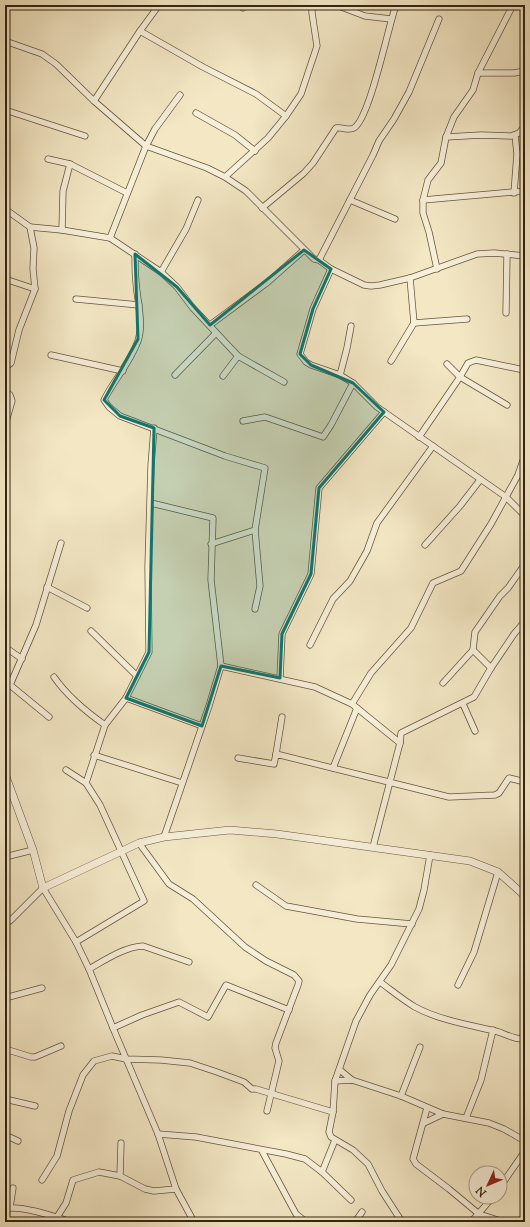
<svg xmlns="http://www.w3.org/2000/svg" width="530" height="1227" font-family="'Sorts Mill Goudy',serif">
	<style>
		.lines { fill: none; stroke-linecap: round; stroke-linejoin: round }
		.minor-casing { stroke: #63563e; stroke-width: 7 }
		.tertiary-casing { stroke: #63563e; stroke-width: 8 }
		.minor { stroke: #f7efd9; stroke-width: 5.5 }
		.tertiary { stroke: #f7efd9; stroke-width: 7 }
		.marked { fill: #0f766e; fill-opacity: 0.2; stroke: #0f766e; stroke-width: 3; stroke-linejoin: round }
	</style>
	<rect width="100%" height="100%" fill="#f3e7c4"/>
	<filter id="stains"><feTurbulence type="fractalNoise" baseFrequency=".005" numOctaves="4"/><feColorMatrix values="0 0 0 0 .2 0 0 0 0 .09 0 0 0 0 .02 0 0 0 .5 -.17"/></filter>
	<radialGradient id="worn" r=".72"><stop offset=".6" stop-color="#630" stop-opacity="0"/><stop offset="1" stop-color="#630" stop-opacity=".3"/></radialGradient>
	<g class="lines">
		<g class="minor-casing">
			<g id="minor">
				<path d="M336,5l29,11 26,3"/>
				<path d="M243,8l1,-3"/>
				<path d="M140,31l63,36 53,27 30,22"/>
				<path d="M5,41l37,13 14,10 38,37 52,45 61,22 18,9 21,14 68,68 5,1 12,9 33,16 7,1 9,-1 30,-7 67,-24 17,-1 31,3"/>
				<path d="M478,73h36l11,-2"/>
				<path d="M94,101l46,-70 19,-26"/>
				<path d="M5,110l80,26"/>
				<path d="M196,113l39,22 20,16"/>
				<path d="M446,137l35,-2 30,1 8,-3 6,-7"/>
				<path d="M48,159l22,5 57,29"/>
				<path d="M225,177l43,-39 18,-22 15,-22 16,-48 -5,-33v-8"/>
				<path d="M514,193l3,-39 -2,-19"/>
				<path d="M350,200l45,19"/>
				<path d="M423,200l102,-9"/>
				<path d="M262,208l42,-35 9,-10 23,-35c6,-1 13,3 18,0 16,-10 34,-101 42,-123"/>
				<path d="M5,209l25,18 4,21 -1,21 2,20 -16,41 -8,33 -6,5"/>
				<path d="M30,227l32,3 48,8 51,34 16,15 15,20 46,49 46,26"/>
				<path d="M62,230l1,-39 7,-27"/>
				<path d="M110,238l36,-92 9,-17 25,-34"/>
				<path d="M135,254c0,9 0,19 1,28 1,18 8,41 2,59 -8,22 -24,39 -34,59l5,7 11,9 105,40 40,12 -10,62 5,56 -5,23"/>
				<path d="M319,260l54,-105 6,-14 15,-22 15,-27 30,-73"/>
				<path d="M331,269l-18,40 -13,45 6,8 5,3 29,10 13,8 24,24 129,90 19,19"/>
				<path d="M437,269l-8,-37 -6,-19v-13l5,-20 13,-17 5,-26 8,-20 19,-27 5,-17 35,-68"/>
				<path d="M161,272l25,-43 12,-29"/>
				<path d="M5,279l30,10"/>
				<path d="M76,299l63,6"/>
				<path d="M506,313l1,-59"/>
				<path d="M414,323l53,-4"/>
				<path d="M210,325l58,-43 36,-32"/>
				<path d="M524,341h1"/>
				<path d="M51,355l72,16"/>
				<path d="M391,361l23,-38 -4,-45"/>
				<path d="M447,364l13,13 47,28"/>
				<path d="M175,375l41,-42"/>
				<path d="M340,375l7,-27 4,-22"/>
				<path d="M223,376l15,-20"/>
				<path d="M5,391l5,4 2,6 -7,24"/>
				<path d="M243,421l22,-4 58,20 8,-12 22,-42"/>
				<path d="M419,437l41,-60 8,-14 8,-3 48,10"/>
				<path d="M151,503l62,15 -2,62 10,86 -12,40 -45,131"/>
				<path d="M211,544l44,-14"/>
				<path d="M425,545l35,-39 20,-26"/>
				<path d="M47,587l40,21"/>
				<path d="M91,631l46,45"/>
				<path d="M310,645l23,-46 17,-18 17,-30 10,-28 56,-77"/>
				<path d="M5,647l17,12"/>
				<path d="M221,666l94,21 37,17 48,39"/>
				<path d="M491,668l-18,-18 2,-18 25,-36 8,-8 17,-24"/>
				<path d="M54,677c14,20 31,34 51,48"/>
				<path d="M280,678l2,-44 29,-60 8,-86 65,-76"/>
				<path d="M443,683l30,-33"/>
				<path d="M126,698l76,28"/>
				<path d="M352,704l19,-31 40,-45 22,-45 28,-12 30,-47 27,-49 7,-20"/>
				<path d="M463,704l12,27"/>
				<path d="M49,717l-39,-32 26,-60 25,-82"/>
				<path d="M525,740v4"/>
				<path d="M276,754l6,-37"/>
				<path d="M94,755l88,28"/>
				<path d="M238,758l36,6 2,-10 173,43 46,-2 4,-2 10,-15 16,4"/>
				<path d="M333,768l24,-60"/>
				<path d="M66,770l20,13 14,22 44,96 -68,41"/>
				<path d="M86,783l19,-58 21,-27 23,-46 -1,-85 3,-101 3,-38"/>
				<path d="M139,843l30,41 24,15 52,48 21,14 28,14 5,6 -1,4 -22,58 -1,5 4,13 -12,50"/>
				<path d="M373,847l27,-104 1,-10 73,-36 17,-29 23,-34 11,-13"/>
				<path d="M5,857l28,-7"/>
				<path d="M256,885l30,21 71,13 55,5"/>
				<path d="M5,924l6,-4 32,-32 33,54 13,27 24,59 45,106 18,55 18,33"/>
				<path d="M89,969c16,-9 35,-22 54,-23l46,16"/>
				<path d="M380,982c11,8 23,18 35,25 24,13 54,18 80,24 9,2 18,8 27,8l3,-8"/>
				<path d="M458,985l16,-33 24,-80"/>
				<path d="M5,998l37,-10"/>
				<path d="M113,1028l29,-13 37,-13 29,15 18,-32 63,25"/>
				<path d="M5,1049l26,8h4l26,-11"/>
				<path d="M340,1070l12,10"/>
				<path d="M335,1081l17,-1 49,16 42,18 46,9 15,6 21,12"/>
				<path d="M401,1096l19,-49"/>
				<path d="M5,1099l30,7"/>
				<path d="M427,1108l-14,51 3,5 33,25 30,25 25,8"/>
				<path d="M466,1118l15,-38 12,-50"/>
				<path d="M424,1123l19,-9"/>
				<path d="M158,1134l38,3 90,17 19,5 17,13 29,28"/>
				<path d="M5,1135l13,6"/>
				<path d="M121,1143l-1,33 25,13 9,2 22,-2"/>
				<path d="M262,1151l34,63 10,8"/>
				<path d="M322,1172l13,-32"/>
				<path d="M42,1180l15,-24 12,-45 14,-36 11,-14 18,-5 14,3 35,1 29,3 27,9 27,10 8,7h4l77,23"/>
				<path d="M500,1187l25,-36"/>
				<path d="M10,1207l3,-19"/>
				<path d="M5,1209c14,-5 51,8 66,13"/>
				<path d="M57,1217l9,-14 7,-23 26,-8 21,4"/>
				<path d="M355,1222l7,-10"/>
				<path d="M402,1222l-20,-31 -14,-27 -15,-14 -22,-13 -2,-5 4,-20 2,-31 21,-60 14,-26 21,-30 28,-56 5,-19 6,-35"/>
				<path d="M471,1222l22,-25"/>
			</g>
		</g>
		<g class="tertiary-casing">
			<path id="tertiary" d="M5,774l28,76 10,38 96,-45 25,-6 66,-7 47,4 193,27 28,11 27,24"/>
		</g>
		<use href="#minor" class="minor"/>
		<use href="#tertiary" class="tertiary"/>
	</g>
	<path class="marked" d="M304,250l27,19 -18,40 -13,45 11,11 42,18 31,29 -65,76 -8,86 -29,60 -2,44 -59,-12 -19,60 -76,-28 23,-46 5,-224 -34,-12 -16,-16 34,-61 -3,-85 42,33 33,38z"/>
	<rect width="530" height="1227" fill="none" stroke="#f3e7c4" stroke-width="20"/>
	<rect x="6" y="6" width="518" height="1215" fill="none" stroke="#332511" stroke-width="2"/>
	<rect x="10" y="10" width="510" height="1207" fill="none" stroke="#332511"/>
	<g transform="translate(488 1185) rotate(226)"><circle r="19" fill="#f7efd9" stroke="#a99e89"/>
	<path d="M0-3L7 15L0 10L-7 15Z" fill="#8f2418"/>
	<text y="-6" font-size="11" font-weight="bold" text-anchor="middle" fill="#332511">N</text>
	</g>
	<rect width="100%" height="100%" filter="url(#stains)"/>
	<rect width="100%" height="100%" fill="url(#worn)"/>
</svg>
